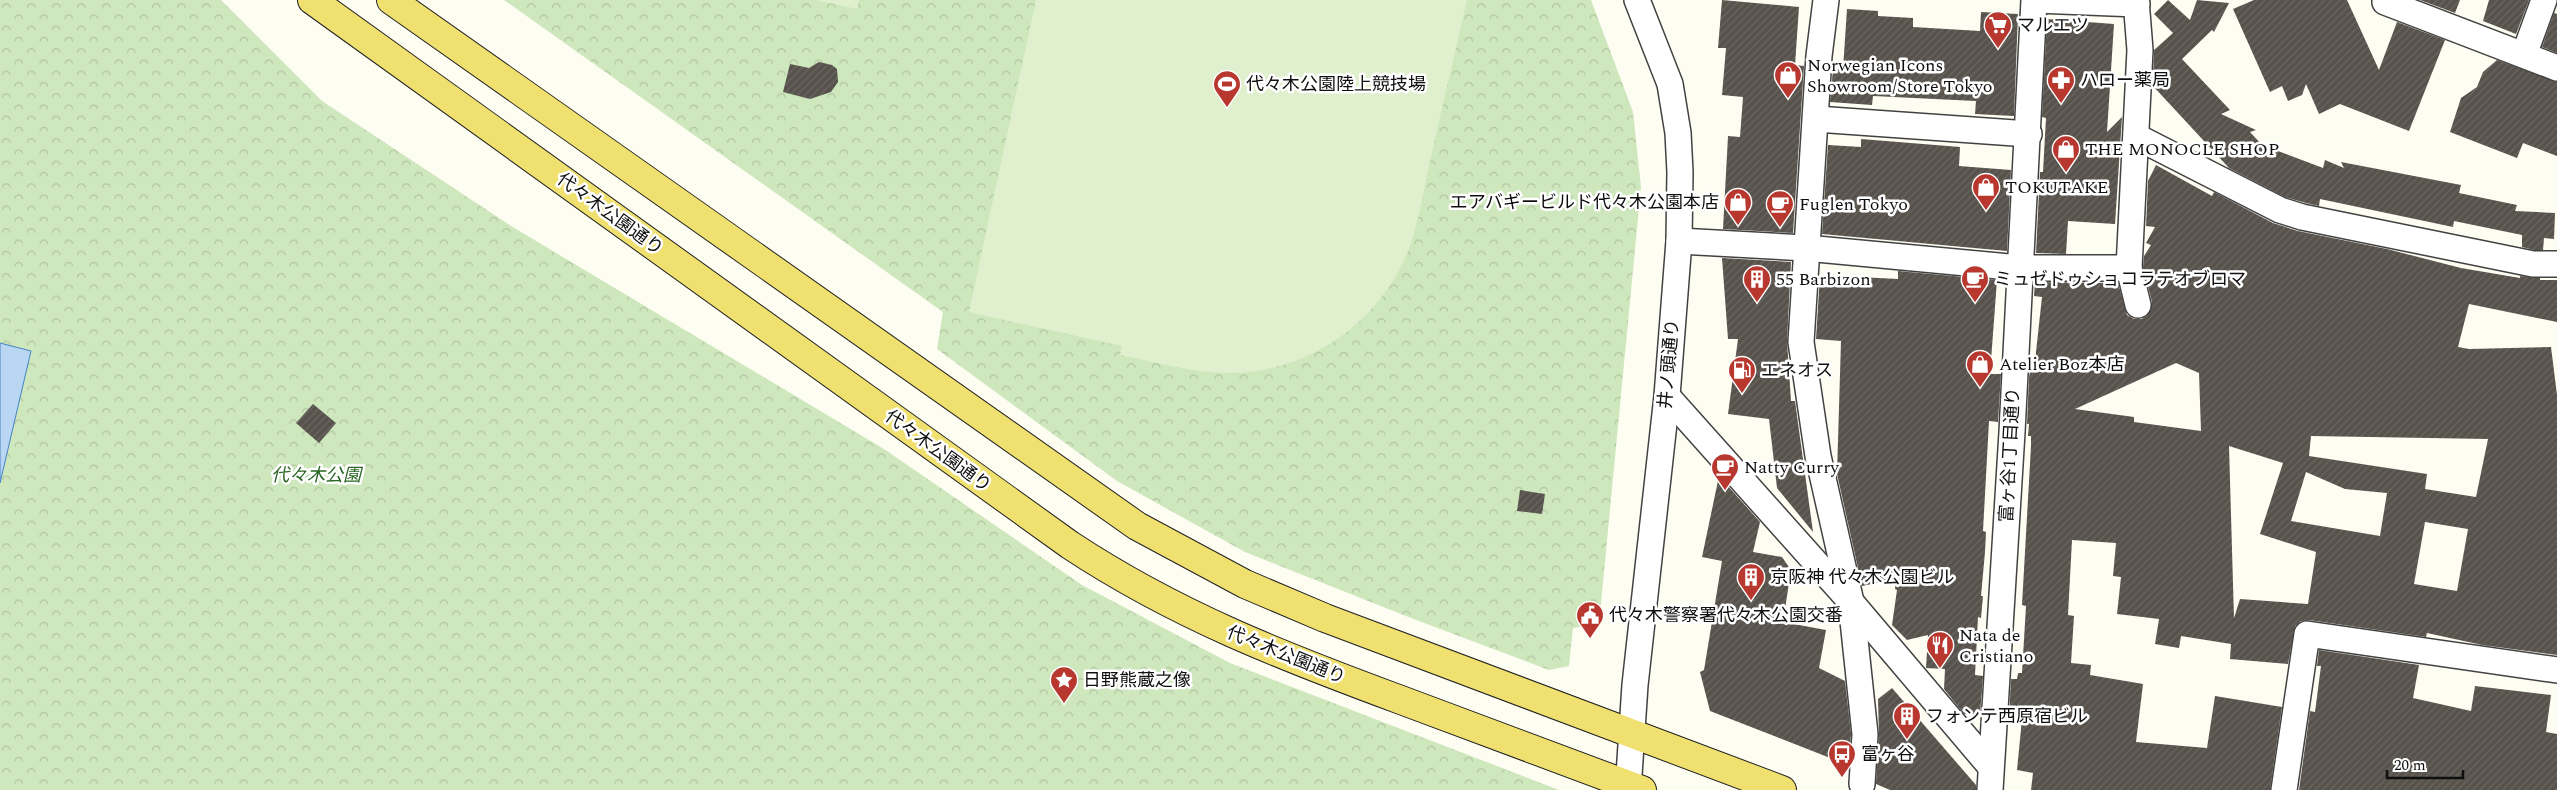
<svg xmlns="http://www.w3.org/2000/svg" width="2557" height="790" font-family="Spectral,'Noto Sans JP',serif">
	<style>
		.park { fill: url(#park-crowns) }
		.pitch { fill: #e0efce }
		.water { fill: #b9d7f3; stroke: #4583c6 }
		.building { fill: url(#building-hatch); fill-rule: evenodd }
		.lines { fill: none; stroke-linecap: round; stroke-linejoin: round }
		.minor-casing { stroke: #424242; stroke-width: 28 }
		.major-casing { stroke: #202020; stroke-width: 30 }
		.minor { stroke: #fff; stroke-width: 25 }
		.major { stroke: #f0e070; stroke-width: 28 }
		.labels { text-anchor: middle; dominant-baseline: central; stroke-width: 5; stroke-linejoin: round; paint-order: stroke }
		.poi-label { font-size: 18px; fill: #0f0f0f; stroke: #fff; text-anchor: start }
		.street-label { font-size: 18px; fill: #0f0f0f; stroke: #fff }
		.park-label { font-size: 18px; font-style: italic; fill: #286422; stroke: #fff }
	</style>
	<defs>
		<pattern id="park-crowns" width="20" height="18" patternUnits="userSpaceOnUse" patternTransform="scale(1.25)"><rect width="20" height="18" fill="#cee7bd"/><path d="M2 6a3 3 0 1 1 6 0M12 15a3 3 0 1 1 6 0" fill="none" stroke="#b0c5a1"/></pattern>
		<pattern id="building-hatch" width="6" height="6" patternUnits="userSpaceOnUse" patternTransform="scale(1.25)"><rect width="6" height="6" fill="#57524c"/><path d="M-1 1l2-2M0 6l6-6M5 7l2-2" fill="none" stroke="#6a6661"/></pattern>
	</defs>
	<rect width="100%" height="100%" fill="#fefdf2"/>
	<g class="park">
		<path d="M0,0h221l101,101 189,125 373,223 198,136 148,78 329,127h-1559z"/>
		<path d="M504,0h1087l42,112 8,75 -42,437 -26,4 -4,38 -20,4 -138,-52 -166,-66 -128,-71 -180,-132 6,-37z"/>
	</g>
	<g class="pitch">
		<path d="M815,0h44l-2,9z"/>
		<path d="M1036,0h431c-11,49 -23,98 -34,148 -7,30 -12,62 -21,92 -26,78 -100,133 -183,133 -37,0 -73,-11 -109,-18l2,-9 -153,-34z"/>
	</g>
	<path class="water" d="M0,343l31,8 -31,132z"/>
	<g class="building">
		<path d="M1722,0l77,7 -4,58 9,1 -11,167 -70,-4 5,-93 12,1 3,-40 -21,-2 4,-47h-8z"/>
		<path d="M2168,0l22,20 7,-20 32,3 -15,29 -2,-2 -30,29 48,51 -9,4 35,16 -6,2 12,13 61,23 2,-8 19,8 -3,-6 120,23 -2,8 58,12 -2,6 40,2 -1,26 -10,-1 -1,12h-9l-12,-3v-12l-68,-14 -1,6 -133,-28 -1,7 -13,-3 -21,-6 -56,-29 -76,-82 4,-4 -4,-5 1,-27 19,-17 -19,-19z"/>
		<path d="M2254,0h93l32,70 18,-48 48,18 -36,91 -69,-27 -21,10 -13,-30 -4,11 -14,6 -6,-15 -12,6 -37,-83z"/>
		<path d="M2420,0h40l-5,13z"/>
		<path d="M2489,0h40l-13,34 -33,-13z"/>
		<path d="M1847,9l31,2v5l35,2v9l67,4 1,-19 37,2 -4,102 -39,-2 1,-13 -103,-5 -1,9 -42,-3 3,-33h10z"/>
		<path d="M2554,13l3,1v39l-15,-6z"/>
		<path d="M2047,19l67,5 -7,108 15,-15 -7,107 -47,-3 -2,33 -30,-1 4,-81h3l3,-54 -4,-1z"/>
		<path d="M2497,60l60,22v74l-34,-13 -6,15 -67,-26 11,-34 16,-11 6,-15z"/>
		<path d="M819,62l13,3 5,4 1,13 -7,10 -21,7 -27,-7 7,-28 19,4z"/>
		<path d="M1861,139l99,8 -1,19 52,4 -4,81 -185,-17 6,-89 33,2z"/>
		<path d="M2156,165l56,31 2,-4 59,31 25,8 89,18 74,19 59,10v-2l20,2v2h17v42l-88,-18 -11,43 11,2 82,-2 6,48v260l-75,-10 -55,-12 -1,4 -117,-17 -8,1 -6,5 -7,38 -58,-5 1,-15 -50,-8 -2,12 -24,-4 4,-25 -42,-5 4,-37 -8,-1 3,-33 -44,-3 -4,75 6,1 -3,47 20,2 -1,10 53,9 -7,58 71,6 8,-52 67,11 -12,83h-239l2,-17 -16,-3 5,-51 -13,-1 2,-39h6l1,-6h4l4,-67 -4,-1 9,-159v-10h-3l1,-12h-2l2,-47 3,-16h3l7,-64 -8,-1 1,-14 83,1 9,32 7,4h8l6,-4 4,-13 -9,-35 1,-11 7,-11 -5,-2 9,-16 -9,-1 2,-45zM2176,363l23,10 2,58 -67,-9v-5l-59,-8zM2311,436l177,3 -12,58 -51,-8 2,-15 -118,-18zM2229,446l54,17 -23,71 56,18 -8,52 -68,-5 -6,19zM2306,472l39,17 42,4 -7,43 -89,-15zM2425,522l43,7 -11,62 -43,-7z"/>
		<path d="M1722,258l69,4 -4,79 4,60h4l18,131 -36,-44 -8,-69 -41,-5 10,-75h-10z"/>
		<path d="M1898,271l99,9 -7,94h11l-3,48 -9,-1 -6,110 3,1 -1,20 -4,44h2l-2,22 -3,-1 -3,58 8,1 -3,39 -16,-1 -20,-25 1,-20 -19,-1 2,-33 -21,5 -15,-15 5,-35 -2,-1 1,-10 -34,7 -25,-112 4,-133 -25,-2 4,-64 78,4z"/>
		<path d="M313,404l23,19 -17,20 -23,-20z"/>
		<path d="M1719,476l41,46 -7,30 29,5 9,13 -8,52 43,8 -7,38 26,13 6,53 -1,11 -7,18 -133,-52 -10,-39 4,-2 18,-109 -20,-4z"/>
		<path d="M1520,490l25,4 -3,20 -25,-3z"/>
		<path d="M2319,650l100,15 -6,33 58,13 4,-25 76,9 -5,37 11,2v56h-258l11,-79 5,1 6,-46h-4z"/>
		<path d="M1892,688l84,97v5h-86l-14,-6 3,-49 -1,-36z"/>
	</g>
	<g class="lines">
		<g class="minor-casing">
			<g id="minor">
				<path d="M1826,0l-7,56 -18,286 17,114 33,146 14,132 -3,50"/>
				<path d="M2036,0l101,4"/>
				<path d="M2136,0l4,50 -11,218 9,37"/>
				<path d="M2386,0l-1,2 172,66"/>
				<path d="M2524,55l20,-55"/>
				<path d="M1816,119l213,15"/>
				<path d="M2137,137l143,73 22,7 231,47h24"/>
				<path d="M1679,241l127,7 214,20h109"/>
				<path d="M1667,396l184,206 139,164"/>
				<path d="M1628,790l7,-105 32,-289 12,-155 1,-69 -2,-39 -8,-49 -33,-84"/>
				<path d="M1990,790l22,-358 22,-432"/>
				<path d="M2284,790l23,-156 250,36"/>
			</g>
		</g>
		<g class="major-casing">
			<g id="major">
				<path d="M312,0l758,545c106,70 212,111 331,155 80,30 160,60 241,90"/>
				<path d="M391,0l746,526 108,58 80,34 457,172"/>
			</g>
		</g>
		<use href="#minor" class="minor"/>
		<use href="#major" class="major"/>
	</g>
	<defs>
		<g id="supermarket-pin" transform="scale(1.4375)"><path d="M0 17L-7.5 6A9.5 9.5 0 1 1 7.5 6Z" fill="#b8382f" stroke="#fff"/><path d="M-6-5.5h2.5l.6 2H6L4.5 2H-2.5L-4.4-4H-6ZM-1.5 3.2a1.3 1.3 0 1 0 .1 0ZM3 3.2a1.3 1.3 0 1 0 .1 0Z" fill="#fff"/></g>
		<g id="shop-pin" transform="scale(1.4375)"><path d="M0 17L-7.5 6A9.5 9.5 0 1 1 7.5 6Z" fill="#b8382f" stroke="#fff"/><path d="M-5-2.5h2.3a2.7 3.5 0 0 1 5.4 0H5L5.5 6h-11ZM-1.5-2.5h3a1.5 2.3 0 0 0-3 0Z" fill="#fff"/></g>
		<g id="pharmacy-pin" transform="scale(1.4375)"><path d="M0 17L-7.5 6A9.5 9.5 0 1 1 7.5 6Z" fill="#b8382f" stroke="#fff"/><path d="M-2-6h4v4h4v4h-4v4h-4v-4h-4v-4h4Z" fill="#fff"/></g>
		<g id="stadium-pin" transform="scale(1.4375)"><path d="M0 17L-7.5 6A9.5 9.5 0 1 1 7.5 6Z" fill="#b8382f" stroke="#fff"/><path d="M0-5a6.5 5 0 1 0 0 10a6.5 5 0 1 0 0-10ZM-3.5-1.8h7v3.6h-7Z" fill="#fff"/></g>
		<g id="cafe-pin" transform="scale(1.4375)"><path d="M0 17L-7.5 6A9.5 9.5 0 1 1 7.5 6Z" fill="#b8382f" stroke="#fff"/><path d="M-5.5-4.5H6V0H3Q3 3.5 0 3.5H-2.5Q-5.5 3.5-5.5 0ZM3-3.2v2h1.7v-2ZM-6 4.5H4V6H-6Z" fill="#fff"/></g>
		<g id="building-pin" transform="scale(1.4375)"><path d="M0 17L-7.5 6A9.5 9.5 0 1 1 7.5 6Z" fill="#b8382f" stroke="#fff"/><path d="M-4-6H4V6H1V3H-1V6H-4ZM-2.5-4.3h1.7v1.8h-1.7ZM.8-4.3h1.7v1.8H.8ZM-2.5-1h1.7V.8h-1.7ZM.8-1h1.7V.8H.8Z" fill="#fff"/></g>
		<g id="fuel-pin" transform="scale(1.4375)"><path d="M0 17L-7.5 6A9.5 9.5 0 1 1 7.5 6Z" fill="#b8382f" stroke="#fff"/><path d="M-5.5-6h7V0h2V4h1.3V-2.5L3-4.5l.8-.8L6-3V5H2.5V1h-1V6h-7ZM-4.2-4.7v3.2H.2V-4.7Z" fill="#fff"/></g>
		<g id="civic-pin" transform="scale(1.4375)"><path d="M0 17L-7.5 6A9.5 9.5 0 1 1 7.5 6Z" fill="#b8382f" stroke="#fff"/><path d="M-.6-6.5H3V-4.5H.6V-3L4-1V1h2V6H-6V1h2V-1L-.6-3ZM-1.2 2.5V6h2.4V2.5Z" fill="#fff"/></g>
		<g id="restaurant-pin" transform="scale(1.4375)"><path d="M0 17L-7.5 6A9.5 9.5 0 1 1 7.5 6Z" fill="#b8382f" stroke="#fff"/><path d="M-5-6h1v4h1v-4h1v4h1v-4h1v5L-1.5 .5V6h-2V.5L-5-1ZM5-6V6H3V1.5H1.5Q1.5-4 5-6Z" fill="#fff"/></g>
		<g id="sight-pin" transform="scale(1.4375)"><path d="M0 17L-7.5 6A9.5 9.5 0 1 1 7.5 6Z" fill="#b8382f" stroke="#fff"/><path d="M0-6L1.8-2.2L6-1.7L2.9 1.2L3.7 5.4L0 3.3L-3.7 5.4L-2.9 1.2L-6-1.7L-1.8-2.2Z" fill="#fff"/></g>
		<g id="bus-pin" transform="scale(1.4375)"><path d="M0 17L-7.5 6A9.5 9.5 0 1 1 7.5 6Z" fill="#b8382f" stroke="#fff"/><path d="M-5-6H5V4H4V6H2V4H-2V6H-4V4H-5ZM-3.5-4V0h7V-4ZM-3.5 1.2v1.5H-2V1.2ZM2 1.2v1.5H3.5V1.2Z" fill="#fff"/></g>
	</defs>
	<g fill-rule="evenodd">
		<use href="#supermarket-pin" x="1998" y="25"/>
		<use href="#shop-pin" x="1788" y="75"/>
		<use href="#pharmacy-pin" x="2061" y="80"/>
		<use href="#stadium-pin" x="1227" y="84"/>
		<use href="#shop-pin" x="2066" y="149"/>
		<use href="#shop-pin" x="1986" y="187"/>
		<use href="#shop-pin" x="1738" y="202"/>
		<use href="#cafe-pin" x="1780" y="204"/>
		<use href="#building-pin" x="1757" y="279"/>
		<use href="#cafe-pin" x="1975" y="279"/>
		<use href="#shop-pin" x="1980" y="364"/>
		<use href="#fuel-pin" x="1742" y="370"/>
		<use href="#cafe-pin" x="1725" y="467"/>
		<use href="#building-pin" x="1751" y="577"/>
		<use href="#civic-pin" x="1590" y="615"/>
		<use href="#restaurant-pin" x="1940" y="645"/>
		<use href="#sight-pin" x="1064" y="680"/>
		<use href="#building-pin" x="1907" y="716"/>
		<use href="#bus-pin" x="1842" y="754"/>
	</g>
	<g class="labels">
		<g class="poi-label">
			<text x="2017" y="25">マルエツ</text>
			<text x="1807" y="65">Norwegian Icons<tspan x="1807" dy="21">Showroom/Store Tokyo</tspan></text>
			<text x="2080" y="80">ハロー薬局</text>
			<text x="1246" y="84">代々木公園陸上競技場</text>
			<text x="2085" y="149">THE MONOCLE SHOP</text>
			<text x="2005" y="187">TOKUTAKE</text>
			<text x="1719" y="202" text-anchor="end">エアバギービルド代々木公園本店</text>
			<text x="1799" y="204">Fuglen Tokyo</text>
			<text x="1776" y="279">55 Barbizon</text>
			<text x="1994" y="279">ミュゼドゥショコラテオブロマ</text>
			<text x="1999" y="364">Atelier Boz本店</text>
			<text x="1761" y="370">エネオス</text>
			<text x="1744" y="467">Natty Curry</text>
			<text x="1770" y="577">京阪神 代々木公園ビル</text>
			<text x="1609" y="615">代々木警察署代々木公園交番</text>
			<text x="1959" y="635">Nata de<tspan x="1959" dy="21">Cristiano</tspan></text>
			<text x="1083" y="680">日野熊蔵之像</text>
			<text x="1926" y="716">フォンテ西原宿ビル</text>
			<text x="1861" y="754">富ヶ谷</text>
		</g>
		<g class="street-label">
			<text transform="translate(610 214) rotate(36)">代々木公園通り</text>
			<text transform="translate(1669 364) rotate(-85)">井ノ頭通り</text>
			<text transform="translate(938 451) rotate(36)">代々木公園通り</text>
			<text transform="translate(2010 455) rotate(-87)">富ヶ谷1丁目通り</text>
			<text transform="translate(1286 655) rotate(22)">代々木公園通り</text>
		</g>
		<g class="park-label">
			<text x="316" y="475">代々木公園</text>
		</g>
	</g>
	<path d="M2387 770v8h76v-8" fill="none" stroke="#0f0f0f" stroke-width="2.5"/>
	<text x="2394" y="770" font-size="15" fill="#0f0f0f" stroke="#ffffff" stroke-width="4" paint-order="stroke">20 m</text>
</svg>
